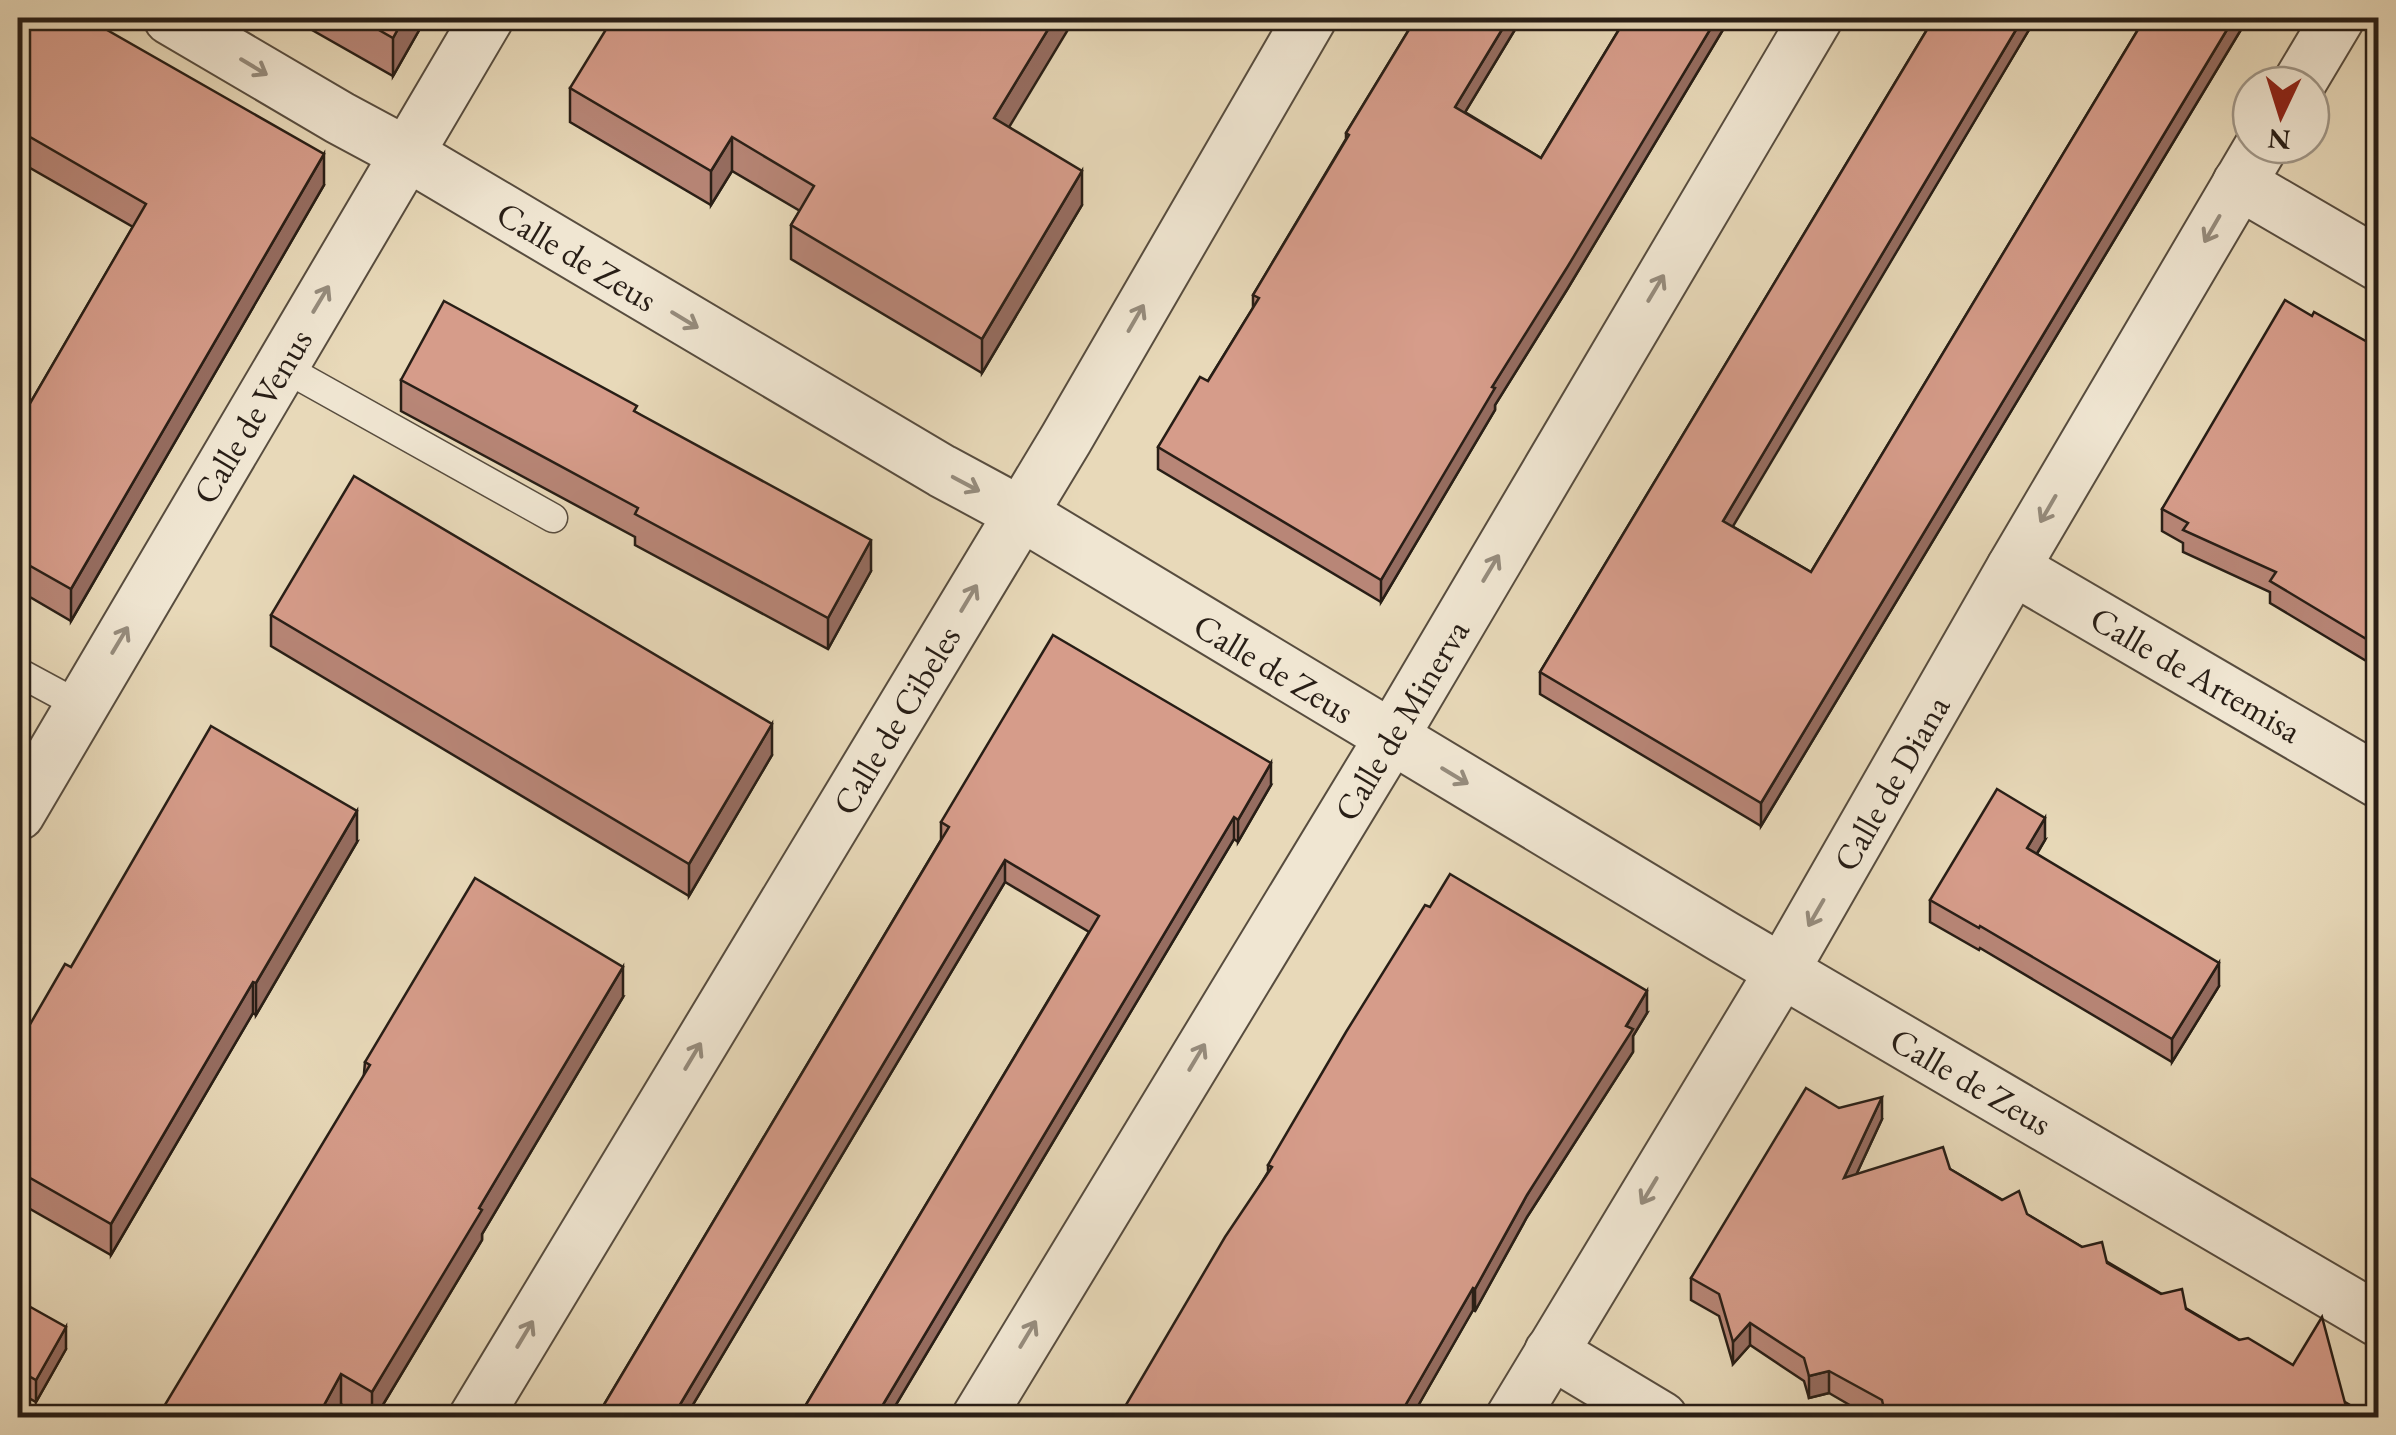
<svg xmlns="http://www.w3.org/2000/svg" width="2396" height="1435" font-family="'EB Garamond',serif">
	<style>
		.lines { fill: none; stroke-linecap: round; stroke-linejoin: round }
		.lane-casing { stroke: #584d3f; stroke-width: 31 }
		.street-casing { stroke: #584d3f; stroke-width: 56 }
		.lane { stroke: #f0e6d2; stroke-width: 28 }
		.street { stroke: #f0e6d2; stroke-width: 52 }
		.wall { fill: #b88677; stroke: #281e16; stroke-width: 2.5 }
		.shaded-wall { fill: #966d61; stroke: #281e16; stroke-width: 2.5 }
		.building { fill: #d69c8a; stroke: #281e16; stroke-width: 2.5 }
		.oneway { stroke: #968c7d }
		.labels { text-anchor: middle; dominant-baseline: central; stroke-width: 9; stroke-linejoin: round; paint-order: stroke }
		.street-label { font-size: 35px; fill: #281e16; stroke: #f0e6d2 }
	</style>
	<rect width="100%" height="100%" fill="#e8d9b9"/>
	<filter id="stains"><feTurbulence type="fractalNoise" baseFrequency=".002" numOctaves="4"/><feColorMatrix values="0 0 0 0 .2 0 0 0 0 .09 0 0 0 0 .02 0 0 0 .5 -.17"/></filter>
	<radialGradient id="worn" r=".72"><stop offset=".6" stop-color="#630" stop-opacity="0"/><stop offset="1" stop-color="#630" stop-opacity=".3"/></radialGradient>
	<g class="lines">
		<g class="lane-casing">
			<g id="lane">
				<path d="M281,366l272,152"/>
				<path d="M18,672l63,34"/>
			</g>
		</g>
		<g class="street-casing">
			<g id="street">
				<path d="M170,18l170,100 67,36 535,317 78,42 704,424 654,383"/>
				<path d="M2298,85l40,-67"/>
				<path d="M2239,183l139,81"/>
				<path d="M2013,568l365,213"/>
				<path d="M18,814l469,-796"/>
				<path d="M1551,1352l110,66"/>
				<path d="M475,1418l591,-979 244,-421"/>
				<path d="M978,1418l413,-680 425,-720"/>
				<path d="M1512,1418l270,-447 231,-403 249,-423"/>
			</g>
		</g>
		<use href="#lane" class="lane"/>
		<use href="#street" class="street"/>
	</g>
	<g class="wall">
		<path d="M18,18l306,167 -253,436 -53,-31v-166l115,-197 -115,-66z"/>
		<path d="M291,18h135l-33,58z"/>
		<path d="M1416,18h106l-57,94 76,46 85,-140h104l-162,270 -73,117v5l-114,192 -223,-133v-22l50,-66 45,-73v-13l93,-156v-6z"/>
		<path d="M1934,18h102l-304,508 79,46 334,-554h103l-487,808 -221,-132v-22z"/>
		<path d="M570,88l439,39 73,78 -100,168 -191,-114v-34l9,-14 -68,-40 -21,34 -141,-83z"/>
		<path d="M2312,316l66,32v320l-108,-65v-11l-87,-40v-9l-21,-12v-22z"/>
		<path d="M401,380l236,33 234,158 -43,78 -193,-104v-8l-234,-126z"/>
		<path d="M536,585l236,170 -83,141 -418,-250v-31z"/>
		<path d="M1271,785l-33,57 -4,-3 -346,579h-90l291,-486 -84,-50 -320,536h-89l345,-578v-18z"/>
		<path d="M2045,840l-8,14 182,132 -47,76 -192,-114 -1,2 -49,-28v-22z"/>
		<path d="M357,842l-101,173 -3,-2 -142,242 -93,-53v-157l53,-78z"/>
		<path d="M623,997l-141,237v6l-107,178h-12l-22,-14 -7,14 31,-356z"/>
		<path d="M1647,1013l-14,23v16l-106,165 -52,94 -2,-1 -62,108h-291l148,-246v-7z"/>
		<path d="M1839,1108l43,11 -26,56 94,-6 422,249h-500l-43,-25 -20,5 -5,-17 -54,-36 -17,19 -14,-48 -28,-16v-22z"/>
		<path d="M18,1300l48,49 -30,53 -18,-10z"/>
	</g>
	<g class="shaded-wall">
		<path d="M404,18h22l-33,58v-38z"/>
		<path d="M1055,18h20l-81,134v-34z"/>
		<path d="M1509,18h13l-67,111v-22z"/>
		<path d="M1717,18h13l-162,270 -73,117v5l-114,192v-22l111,-193z"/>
		<path d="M2023,18h13l-313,525v-22z"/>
		<path d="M2234,18h14l-487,808v-23z"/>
		<path d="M732,137v34l-21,34v-34z"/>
		<path d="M324,154v31l-253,436v-32z"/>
		<path d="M1082,171v34l-100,168v-34z"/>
		<path d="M871,540v31l-43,78v-31z"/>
		<path d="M772,724v31l-83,141v-32z"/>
		<path d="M1271,763v22l-33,57v-22z"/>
		<path d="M357,811v31l-101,173v-32z"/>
		<path d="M1234,817v22l-346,579h-13z"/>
		<path d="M2045,818v22l-18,30v-22z"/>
		<path d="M1005,860v22l-320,536h-13z"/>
		<path d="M2219,963v23l-47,76v-23z"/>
		<path d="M623,967v30l-141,237v6l-107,178h-3v-26l107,-184z"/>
		<path d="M253,982v31l-142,242v-31z"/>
		<path d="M1647,991v22l-14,23v16l-106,165 -52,94v-22l52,-94z"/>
		<path d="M1882,1097v22l-38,82v-23z"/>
		<path d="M1473,1288v22l-62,108h-13z"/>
		<path d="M1750,1323v22l-17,19v-22z"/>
		<path d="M66,1327v22l-30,53v-22z"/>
		<path d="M1829,1371v22l-20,5v-22z"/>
		<path d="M341,1374v30l-7,14h-17z"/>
	</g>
	<g class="building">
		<path d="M18,18h68l238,136 -253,435 -53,-30v-135l128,-220 -128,-74z"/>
		<path d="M358,18h46l-11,20z"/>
		<path d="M613,18h442l-61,100 88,53 -100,168 -191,-114 23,-39 -82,-49 -21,34 -141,-83z"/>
		<path d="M1416,18h93l-54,89 86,51 85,-140h91l-149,248 -76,121 3,1 -114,192 -223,-133 42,-70 8,4 51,-83 -6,-3 96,-160 -3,-2z"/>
		<path d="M1934,18h89l-300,503 88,51 334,-554h89l-473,785 -221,-131z"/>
		<path d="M2285,300l27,16 2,-4 64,36v298l-108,-65 6,-9 -93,-42 5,-7 -26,-14z"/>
		<path d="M444,301l193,105 -3,5 237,129 -43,78 -193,-104 3,-6 -237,-128z"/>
		<path d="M354,476l418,248 -83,140 -418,-249z"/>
		<path d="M1053,635l218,128 -33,57 -4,-3 -359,601h-77l301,-502 -94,-56 -333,558h-76l353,-591 -8,-5z"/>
		<path d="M211,726l146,85 -101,172 -3,-1 -142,242 -93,-53v-126l47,-81 6,3z"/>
		<path d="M1997,789l48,29 -18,30 192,115 -47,76 -192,-113 -1,2 -49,-28z"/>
		<path d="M1450,874l197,117 -21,35 7,3 -106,166 -52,94 -2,-1 -75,130h-276l-2,-3 105,-178 47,-70 -4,-2 78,-133 79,-127 5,2z"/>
		<path d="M475,878l148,89 -144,241 3,2 -110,182 -31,-18 -24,44h-160l213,-353 -5,-3z"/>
		<path d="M1806,1088l33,20 43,-11 -38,81 99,-31 7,22 52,31 17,-9 8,23 55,33 20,-5 5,21 54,31 21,-5 4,20 53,31 9,-2 45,27 29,-48 23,86 27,15h-486l-4,-18 -53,-29 -20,5 -5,-18 -54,-35 -17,19 -14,-48 -28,-16z"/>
		<path d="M18,1300l48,27 -30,53 -18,-10z"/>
	</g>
	<defs><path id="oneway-shaft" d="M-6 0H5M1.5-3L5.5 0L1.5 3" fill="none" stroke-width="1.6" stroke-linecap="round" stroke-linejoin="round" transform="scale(2.5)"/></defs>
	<g class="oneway">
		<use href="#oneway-shaft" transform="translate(254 67) rotate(31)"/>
		<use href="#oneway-shaft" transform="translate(2212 229) rotate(120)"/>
		<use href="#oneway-shaft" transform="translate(1656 288) rotate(-59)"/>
		<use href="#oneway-shaft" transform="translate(321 299) rotate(-59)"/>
		<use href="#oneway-shaft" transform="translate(1136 318) rotate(-60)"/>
		<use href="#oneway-shaft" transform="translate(685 320) rotate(31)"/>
		<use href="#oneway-shaft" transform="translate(966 484) rotate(28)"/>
		<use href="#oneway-shaft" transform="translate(2048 509) rotate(120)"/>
		<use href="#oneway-shaft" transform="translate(1491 568) rotate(-59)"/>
		<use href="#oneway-shaft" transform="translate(969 598) rotate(-59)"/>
		<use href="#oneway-shaft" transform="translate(120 640) rotate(-59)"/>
		<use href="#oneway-shaft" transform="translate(1455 776) rotate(31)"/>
		<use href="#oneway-shaft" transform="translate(1816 913) rotate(120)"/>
		<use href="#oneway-shaft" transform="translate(693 1056) rotate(-59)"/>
		<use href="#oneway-shaft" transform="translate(1197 1057) rotate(-59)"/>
		<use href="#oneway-shaft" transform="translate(1649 1191) rotate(121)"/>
		<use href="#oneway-shaft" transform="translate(525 1334) rotate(-59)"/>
		<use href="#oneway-shaft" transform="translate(1028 1334) rotate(-59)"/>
	</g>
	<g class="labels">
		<g class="street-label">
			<text transform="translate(577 256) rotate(31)">Calle de Zeus</text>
			<text transform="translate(252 416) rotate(-59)">Calle de Venus</text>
			<text transform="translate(1274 668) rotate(31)">Calle de Zeus</text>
			<text transform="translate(2196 674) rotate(30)">Calle de Artemisa</text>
			<text transform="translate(896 720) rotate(-59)">Calle de Cibeles</text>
			<text transform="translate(1401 720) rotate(-59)">Calle de Minerva</text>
			<text transform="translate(1891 783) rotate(-60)">Calle de Diana</text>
			<text transform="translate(1971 1081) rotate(30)">Calle de Zeus</text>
		</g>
	</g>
	<rect width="2396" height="1435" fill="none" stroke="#e8d9b9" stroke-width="60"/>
	<rect x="20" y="20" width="2356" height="1395" fill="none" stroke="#281e16" stroke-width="5"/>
	<rect x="30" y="30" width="2336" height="1375" fill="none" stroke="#281e16" stroke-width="2.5"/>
	<g transform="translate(2281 115) rotate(184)"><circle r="48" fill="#f0e6d2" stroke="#a09687" stroke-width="2.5"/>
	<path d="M0-8L18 38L0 25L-18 38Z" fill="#8f2418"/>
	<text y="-15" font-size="28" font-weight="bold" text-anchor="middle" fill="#281e16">N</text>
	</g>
	<rect width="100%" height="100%" filter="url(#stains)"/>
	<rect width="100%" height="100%" fill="url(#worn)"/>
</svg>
